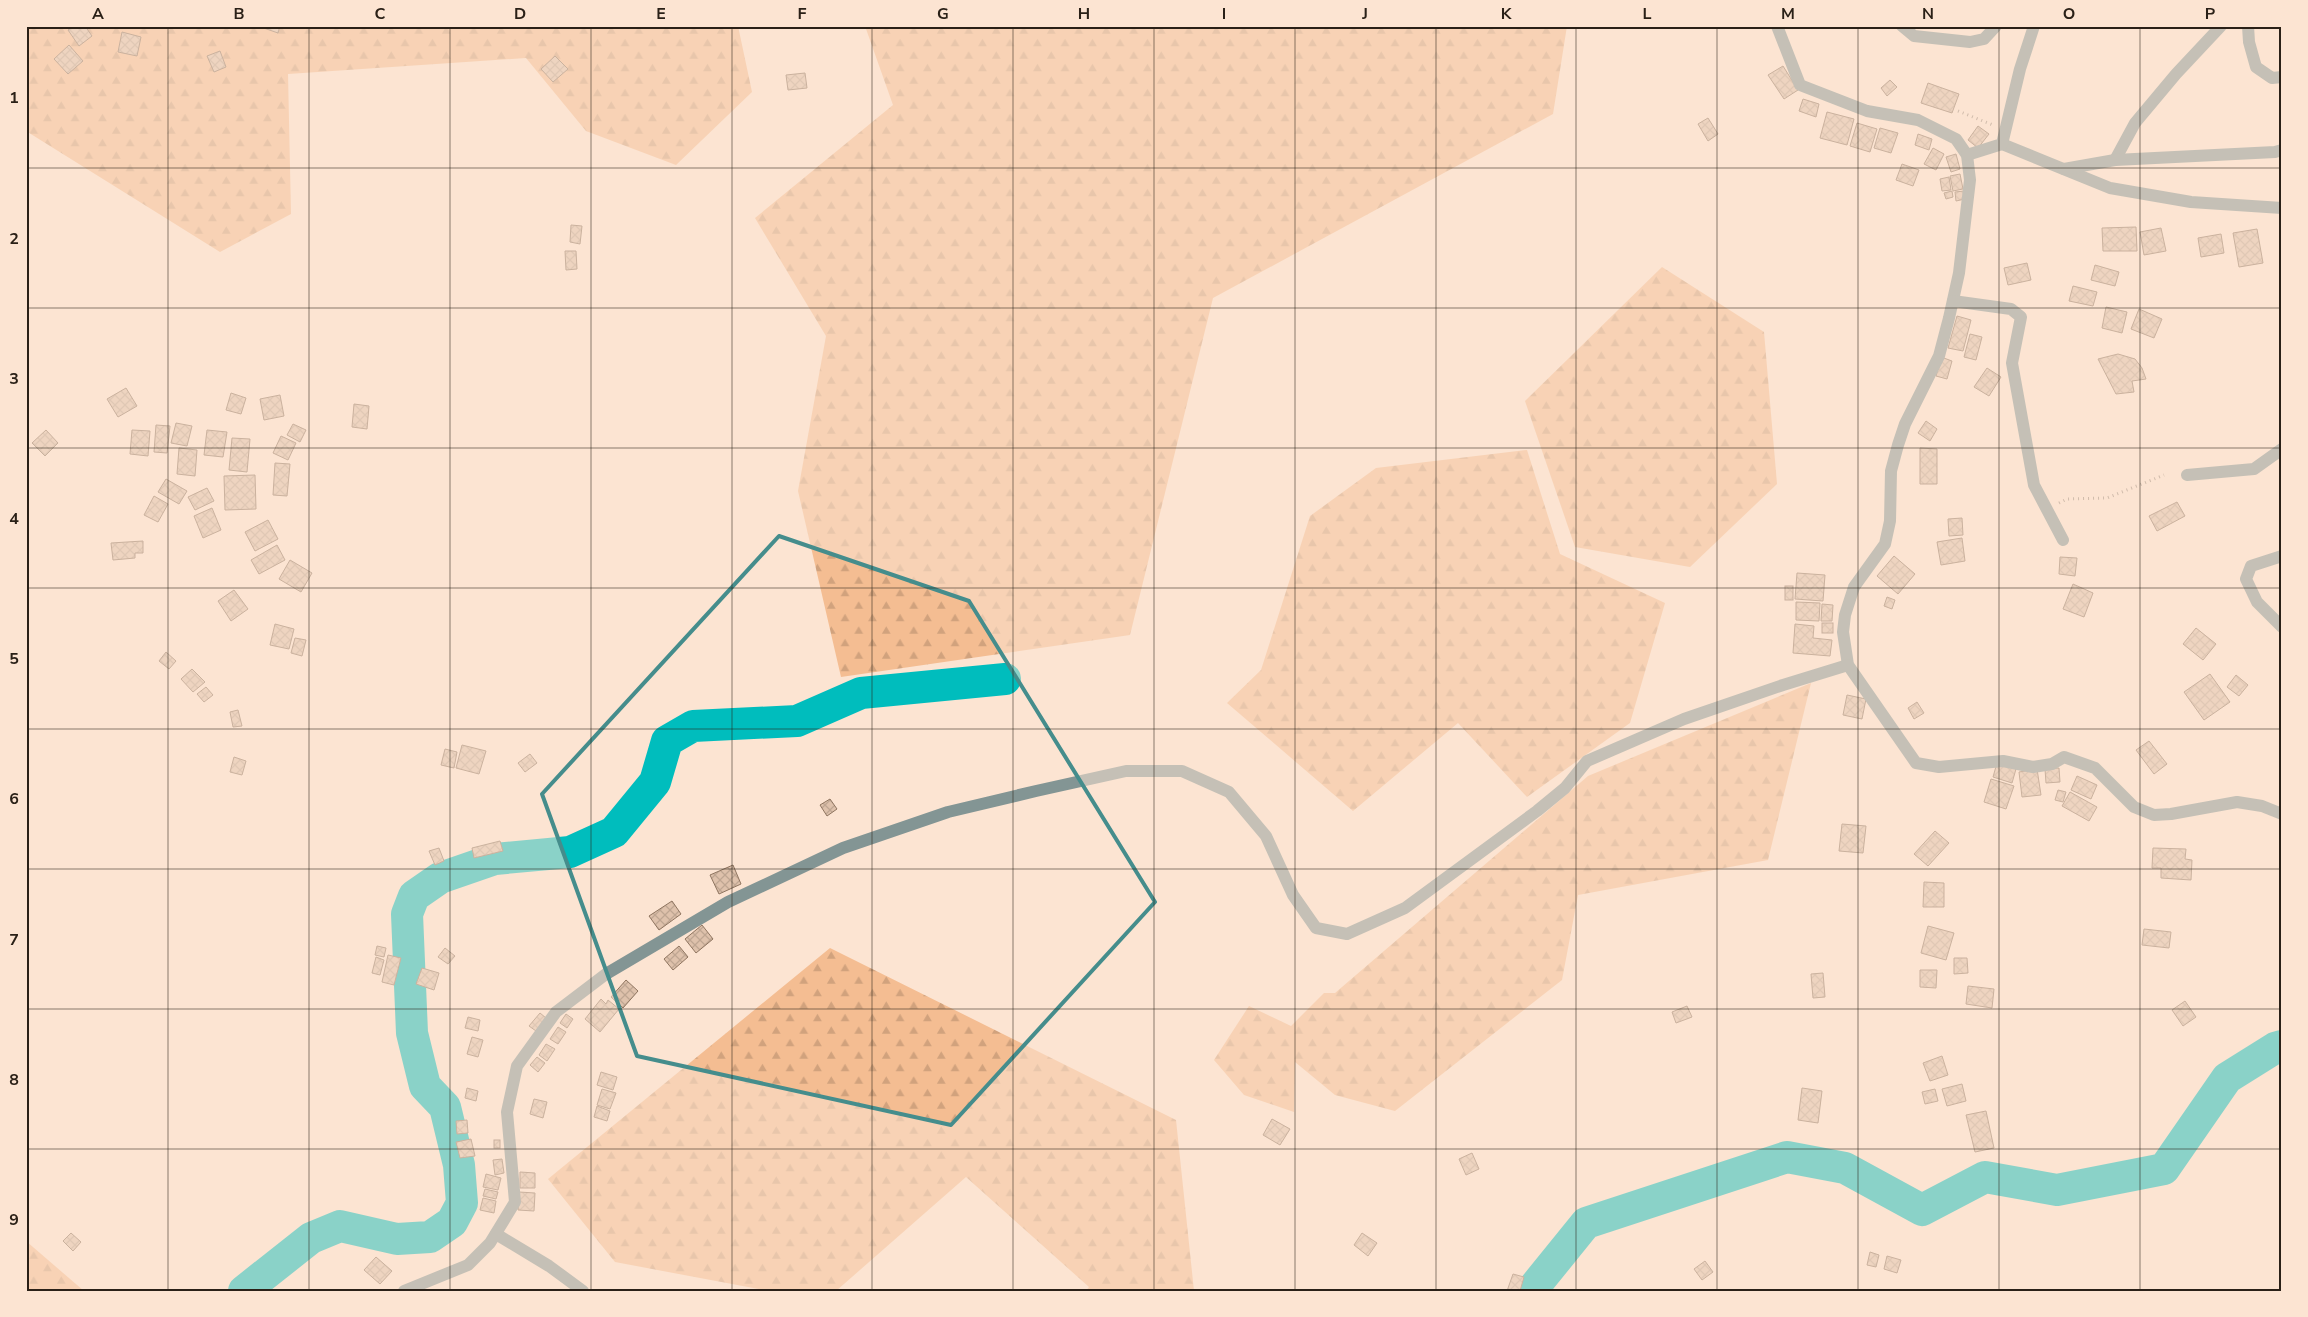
<svg xmlns="http://www.w3.org/2000/svg" width="2308" height="1317" font-family="'Nunito Sans',sans-serif">
	<style>
		.forest { fill: url(#forest-firs) }
		.lines { fill: none; stroke-linecap: round; stroke-linejoin: round }
		.river { stroke: #00bdbd; stroke-width: 32 }
		.building { fill: url(#building-cross-hatch); stroke: #8f7560 }
		.path { stroke: #9d8c7e; stroke-width: 3; stroke-dasharray: 1 4; stroke-linecap: butt }
		.minor { stroke: #839594; stroke-width: 12 }
		.marked { fill: none; stroke: #458d8c; stroke-width: 4; stroke-linejoin: round }
		.grid { fill: none; stroke: #2a2017; stroke-width: 1; stroke-opacity: 0.55 }
		.neatline { fill: none; stroke: #2a2017; stroke-width: 2 }
		.grid-label { font-size: 16px; text-anchor: middle; font-weight: bold; fill: #2a2017 }
	</style>
	<defs>
		<pattern id="forest-firs" width="22" height="20" patternUnits="userSpaceOnUse" patternTransform="scale(1.25)"><rect width="22" height="20" fill="#f4bd92"/><path d="M5 1l3.5 6h-7zM16 11l3.5 6h-7z" fill="#d1a27d"/></pattern>
		<pattern id="building-cross-hatch" width="8" height="8" patternUnits="userSpaceOnUse" patternTransform="scale(1.25)"><rect width="8" height="8" fill="#dec1ab"/><path d="M0 0l8 8M0 8l8-8" fill="none" stroke="#bfa692"/></pattern>
	</defs>
	<rect width="100%" height="100%" fill="#fce4d2"/>
	<g class="forest">
		<path d="M28,26h710l14,66 -76,73 -90,-34 -60,-73 -238,16 3,140 -71,38 -194,-121z"/>
		<path d="M865,26h702l-14,88 -340,184 -83,337 -289,42 -43,-186 28,-155 -71,-118 138,-113z"/>
		<path d="M1662,267l102,65 13,152 -87,83 -115,-20 -50,-146z"/>
		<path d="M1527,450l33,104 105,49 -35,120 -103,74 -69,-74 -105,88 -126,-108 34,-33 49,-154 66,-48z"/>
		<path d="M1811,683l-43,177 -190,35 -16,85 -167,131 -60,-16 -40,-33 -1,50 -50,-17 -30,-35 35,-54 42,20 33,-33h11l253,-217z"/>
		<path d="M830,948l346,172 18,171h-108l3,-4 -123,-110 -130,114h-67l-154,-29 -67,-83z"/>
		<path d="M26,1241l58,50h-58z"/>
	</g>
	<g class="lines">
		<g class="river">
			<path d="M244,1291l67,-53 29,-12 57,13 33,-2 22,-15 10,-19 -3,-38 -14,-58 -20,-21 -13,-53 -5,-119 7,-18 26,-18 55,-19 75,-7 44,-20 41,-50 12,-41 26,-15 104,-5 64,-28 144,-14"/>
			<path d="M1537,1291l-2,-5 51,-63 201,-66 58,11 77,42 63,-33 72,13 107,-21 63,-91 48,-30 7,-2"/>
		</g>
	</g>
	<g class="building">
		<path d="M74,26h11l7,10 -13,10 -11,-16z"/>
		<path d="M258,26h22l-2,7z"/>
		<path d="M122,32l19,5 -4,19 -19,-4z"/>
		<path d="M69,45l14,16 -15,13 -14,-15z"/>
		<path d="M220,51l6,16 -12,5 -7,-16z"/>
		<path d="M555,56l13,13 -15,13 -12,-13z"/>
		<path d="M1783,66l15,24 -14,9 -16,-24z"/>
		<path d="M805,73l2,15 -19,2 -2,-15z"/>
		<path d="M1890,80l7,7 -10,9 -6,-8z"/>
		<path d="M1928,83l31,11 -7,19 -31,-10z"/>
		<path d="M1803,99l16,5 -3,13 -17,-6z"/>
		<path d="M1827,112l27,7 -7,26 -27,-7z"/>
		<path d="M1708,118l10,16 -10,7 -10,-17z"/>
		<path d="M1857,123l20,6 -7,23 -20,-6z"/>
		<path d="M1978,126l11,8 -11,14 -10,-8z"/>
		<path d="M1880,128l18,5 -7,20 -17,-5z"/>
		<path d="M1918,134l14,5 -3,11 -14,-5z"/>
		<path d="M1933,148l11,6 -8,16 -12,-6z"/>
		<path d="M1956,154l4,15 -9,3 -5,-15z"/>
		<path d="M1902,164l17,6 -6,16 -17,-6z"/>
		<path d="M1960,174l3,15 -10,2 -3,-15z"/>
		<path d="M1949,177l2,13 -9,1 -2,-12z"/>
		<path d="M1952,191l1,6 -7,2 -2,-6z"/>
		<path d="M1964,191l1,8 -9,2 -1,-9z"/>
		<path d="M571,225l11,1 -2,18 -10,-2z"/>
		<path d="M2136,227l1,24h-34l-1,-23z"/>
		<path d="M2161,228l5,23 -22,4 -4,-23z"/>
		<path d="M2257,229l6,34 -24,4 -6,-34z"/>
		<path d="M2221,234l3,19 -23,4 -3,-19z"/>
		<path d="M565,251h11l1,18 -11,1z"/>
		<path d="M2027,263l4,17 -23,5 -4,-17z"/>
		<path d="M2095,265l24,7 -4,14 -24,-6z"/>
		<path d="M2073,286l24,6 -4,14 -24,-5z"/>
		<path d="M2106,307l21,5 -5,21 -20,-5z"/>
		<path d="M2139,309l23,10 -8,19 -23,-9z"/>
		<path d="M1957,316l14,4 -8,31 -15,-3z"/>
		<path d="M1970,334l12,3 -6,23 -12,-3z"/>
		<path d="M2118,354l17,5 7,9 4,11 -14,2 2,11 -18,2 -18,-35z"/>
		<path d="M1941,357l11,4 -5,18 -11,-3z"/>
		<path d="M1987,368l14,9 -12,19 -15,-9z"/>
		<path d="M126,388l11,18 -19,11 -11,-18z"/>
		<path d="M231,393l15,5 -5,16 -15,-4z"/>
		<path d="M280,395l4,21 -20,4 -4,-21z"/>
		<path d="M354,404l15,2 -2,23 -15,-2z"/>
		<path d="M1926,421l11,8 -7,12 -12,-8z"/>
		<path d="M176,423l16,3 -5,20 -16,-3z"/>
		<path d="M293,424l13,6 -6,12 -13,-7z"/>
		<path d="M156,425l14,1 -3,27 -13,-1z"/>
		<path d="M46,430l12,13 -13,13 -13,-13z"/>
		<path d="M132,430l18,1 -2,25 -18,-2z"/>
		<path d="M207,430l20,2 -4,25 -19,-2z"/>
		<path d="M281,436l15,7 -8,17 -15,-7z"/>
		<path d="M232,438l18,1 -3,33 -18,-2z"/>
		<path d="M179,448l18,2 -2,26 -18,-2z"/>
		<path d="M1920,448l17,1v35h-17z"/>
		<path d="M275,463l15,1 -3,32 -14,-1z"/>
		<path d="M255,475l1,34 -31,1 -1,-34z"/>
		<path d="M166,479l21,12 -8,13 -21,-12z"/>
		<path d="M207,488l7,13 -19,9 -7,-13z"/>
		<path d="M154,496l14,8 -10,18 -14,-7z"/>
		<path d="M2177,502l8,14 -28,15 -8,-15z"/>
		<path d="M212,508l9,22 -18,8 -9,-22z"/>
		<path d="M1962,518l1,17 -14,1 -1,-17z"/>
		<path d="M268,520l10,19 -23,12 -10,-19z"/>
		<path d="M1962,538l3,23 -24,4 -4,-23z"/>
		<path d="M143,541v12h-8v5l-22,2 -2,-17z"/>
		<path d="M277,545l8,15 -26,14 -8,-14z"/>
		<path d="M1894,556l21,18 -17,20 -21,-18z"/>
		<path d="M2060,557l17,1 -2,18 -16,-2z"/>
		<path d="M290,560l22,13 -11,19 -22,-13z"/>
		<path d="M1797,573l28,2 -2,26 -28,-2z"/>
		<path d="M2073,584l20,9 -9,24 -21,-8z"/>
		<rect x="1785" y="586" width="8" height="14"/>
		<path d="M234,590l14,19 -17,12 -13,-20z"/>
		<path d="M1887,597l8,3 -3,9 -8,-3z"/>
		<path d="M1796,602l24,1 -1,18 -23,-1z"/>
		<path d="M1822,604l11,1 -1,16h-11z"/>
		<rect x="1822" y="623" width="11" height="10"/>
		<path d="M275,624l19,5 -5,20 -19,-4z"/>
		<path d="M1795,624l19,2 -1,12 19,2 -2,16 -37,-3z"/>
		<path d="M2196,628l20,16 -13,16 -20,-16z"/>
		<path d="M295,638l11,2 -4,16 -11,-3z"/>
		<path d="M166,652l10,9 -7,8 -10,-8z"/>
		<path d="M192,669l13,13 -12,10 -12,-13z"/>
		<path d="M2210,674l20,28 -26,18 -20,-28z"/>
		<path d="M2236,675l12,10 -9,11 -12,-9z"/>
		<path d="M206,687l7,8 -9,7 -7,-8z"/>
		<path d="M1847,695l19,4 -4,20 -19,-4z"/>
		<path d="M1917,702l7,11 -10,6 -6,-11z"/>
		<path d="M238,710l4,16 -9,1 -3,-15z"/>
		<path d="M2149,741l18,23 -13,10 -18,-24z"/>
		<path d="M462,745l24,6 -7,23 -23,-6z"/>
		<path d="M445,749l12,3 -3,16 -13,-3z"/>
		<path d="M530,754l7,9 -12,9 -7,-9z"/>
		<path d="M234,757l12,4 -4,14 -12,-3z"/>
		<path d="M1997,763l19,6 -4,14 -19,-6z"/>
		<path d="M2059,768l1,14 -14,1 -1,-14z"/>
		<path d="M2037,769l4,26 -19,2 -3,-25z"/>
		<path d="M2077,776l20,9 -6,14 -20,-9z"/>
		<path d="M1991,779l23,7 -8,23 -22,-7z"/>
		<path d="M2058,790l8,2 -3,10 -8,-2z"/>
		<path d="M2070,792l27,15 -8,14 -27,-15z"/>
		<path d="M830,799l7,10 -10,7 -7,-11z"/>
		<path d="M1842,824l24,2 -3,27 -24,-2z"/>
		<path d="M1935,831l14,12 -21,23 -14,-12z"/>
		<path d="M500,841l3,10 -29,7 -2,-10z"/>
		<path d="M439,848l5,13 -9,4 -6,-14z"/>
		<path d="M2153,848l33,1 -1,10 7,1 -1,20 -30,-2v-10h-9z"/>
		<path d="M733,865l8,19 -22,10 -9,-19z"/>
		<path d="M1924,882l20,1v24h-21z"/>
		<path d="M672,901l9,13 -22,16 -10,-14z"/>
		<path d="M702,925l11,14 -17,14 -11,-14z"/>
		<path d="M1928,926l26,7 -8,27 -25,-7z"/>
		<path d="M2144,929l27,3 -2,16 -27,-3z"/>
		<path d="M377,946l9,2 -2,9 -9,-2z"/>
		<path d="M679,946l9,11 -15,13 -9,-11z"/>
		<path d="M445,948l10,8 -7,8 -10,-7z"/>
		<path d="M388,955l13,3 -7,27 -12,-3z"/>
		<path d="M376,957l8,3 -4,15 -8,-2z"/>
		<path d="M1954,958h13l1,15 -14,1z"/>
		<path d="M422,968l17,5 -5,17 -18,-6z"/>
		<path d="M1920,970h17l-1,18 -16,-1z"/>
		<path d="M1823,973l2,24 -12,1 -2,-24z"/>
		<path d="M626,980l12,11 -15,17 -12,-11z"/>
		<path d="M1968,986l26,3 -2,19 -26,-4z"/>
		<path d="M601,999l5,5 2,-4 11,9 -19,23 -15,-13z"/>
		<path d="M2185,1001l11,16 -13,9 -11,-16z"/>
		<path d="M1687,1006l5,11 -16,6 -4,-11z"/>
		<path d="M540,1013l6,5 -10,13 -7,-5z"/>
		<path d="M566,1014l7,5 -6,9 -7,-5z"/>
		<path d="M468,1017l12,3 -2,11 -13,-3z"/>
		<path d="M558,1027l8,5 -8,12 -8,-5z"/>
		<path d="M472,1037l11,3 -5,17 -11,-3z"/>
		<path d="M546,1044l9,5 -8,12 -8,-6z"/>
		<path d="M1942,1056l6,19 -18,6 -7,-18z"/>
		<path d="M537,1057l8,6 -7,9 -8,-7z"/>
		<path d="M601,1072l16,5 -4,13 -16,-5z"/>
		<path d="M1962,1084l4,17 -19,5 -5,-17z"/>
		<path d="M467,1088l11,3 -2,10 -11,-3z"/>
		<path d="M1802,1088l20,3 -4,32 -20,-3z"/>
		<path d="M602,1089l14,4 -6,16 -13,-4z"/>
		<path d="M1935,1089l3,12 -13,3 -3,-12z"/>
		<path d="M534,1099l13,3 -4,16 -13,-4z"/>
		<path d="M597,1106l13,5 -3,10 -13,-4z"/>
		<path d="M1986,1111l8,37 -19,4 -9,-37z"/>
		<path d="M1272,1119l18,10 -10,16 -17,-10z"/>
		<path d="M467,1120l1,13 -11,1 -1,-13z"/>
		<path d="M471,1139l4,17 -15,2 -4,-16z"/>
		<rect x="494" y="1140" width="6" height="8"/>
		<path d="M1472,1153l7,16 -13,6 -7,-16z"/>
		<path d="M502,1159l2,14 -9,2 -2,-15z"/>
		<path d="M520,1172l15,1v15h-15z"/>
		<path d="M486,1174l15,4 -3,12 -15,-3z"/>
		<path d="M485,1189l13,3 -2,7 -13,-3z"/>
		<path d="M519,1192l16,1 -1,18 -16,-1z"/>
		<path d="M483,1198l13,3 -2,12 -14,-3z"/>
		<path d="M71,1233l10,9 -8,9 -10,-10z"/>
		<path d="M1362,1233l15,10 -9,13 -14,-11z"/>
		<path d="M1870,1252l9,3 -3,12 -9,-2z"/>
		<path d="M1887,1256l14,4 -4,13 -13,-4z"/>
		<path d="M376,1257l16,14 -12,13 -16,-14z"/>
		<path d="M1705,1261l8,11 -11,8 -8,-11z"/>
		<path d="M1513,1274l11,3 -4,14h-13z"/>
	</g>
	<g class="lines">
		<g class="path">
			<path d="M1958,111l35,14"/>
			<path d="M2059,503l8,-4 40,-1 57,-23"/>
		</g>
		<g class="minor">
			<path d="M1777,26l23,59 67,26 51,9 38,19 11,16 3,25 -11,93 -10,45 -10,38 -34,68 -7,21 -7,26 -1,50 -5,23 -31,43 -9,28 -2,17 5,33 68,98 23,4 64,-6 30,6 19,-3 12,-7 31,11 39,39 20,8 17,-1 66,-12 25,4 20,8"/>
			<path d="M1902,26l12,10 56,6 14,-3 12,-13"/>
			<path d="M2248,26l1,16 7,25 16,11 10,-1"/>
			<path d="M2002,144l108,44 81,14 91,6"/>
			<path d="M1967,155l35,-11 18,-75 14,-43"/>
			<path d="M2115,160l20,-37 41,-49 45,-48"/>
			<path d="M2064,169l51,-9 160,-8 7,-2"/>
			<path d="M1953,301l58,8 10,8 -9,46 22,122 29,55"/>
			<path d="M2187,475l67,-6 28,-20"/>
			<path d="M2282,556l-31,10 -5,13 11,23 25,25"/>
			<path d="M496,1234l53,32 34,25"/>
			<path d="M404,1291l64,-26 22,-22 25,-41 -8,-90 10,-46 39,-54 50,-38 122,-72 115,-54 105,-36 88,-21 90,-20h56l47,21 37,44 27,59 23,33 31,6 58,-26 132,-97 28,-23 22,-27 97,-42 99,-34 65,-20"/>
		</g>
	</g>
	<path d="M0 0H2308V1317H0ZM779,536l190,65 186,301 -204,223 -314,-69 -95,-262z" fill="#fce4d2" fill-opacity=".55" fill-rule="evenodd"/>
	<path class="marked" d="M779,536l190,65 186,301 -204,223 -314,-69 -95,-262z"/>
	<path class="grid" d="M168,26v1265M309,26v1265M450,26v1265M591,26v1265M732,26v1265M872,26v1265M1013,26v1265M1154,26v1265M1295,26v1265M1436,26v1265M1576,26v1265M1717,26v1265M1858,26v1265M1999,26v1265M2140,26v1265M26,168h2256M26,308h2256M26,448h2256M26,588h2256M26,729h2256M26,869h2256M26,1009h2256M26,1149h2256"/>
	<rect width="2308" height="1317" fill="none" stroke="#fce4d2" stroke-width="55"/>
	<rect x="28" y="28" width="2252" height="1262" class="neatline"/>
	<g class="grid-label">
		<text x="98" y="19">A</text>
		<text x="239" y="19">B</text>
		<text x="380" y="19">C</text>
		<text x="520" y="19">D</text>
		<text x="661" y="19">E</text>
		<text x="802" y="19">F</text>
		<text x="943" y="19">G</text>
		<text x="1084" y="19">H</text>
		<text x="1224" y="19">I</text>
		<text x="1365" y="19">J</text>
		<text x="1506" y="19">K</text>
		<text x="1647" y="19">L</text>
		<text x="1788" y="19">M</text>
		<text x="1928" y="19">N</text>
		<text x="2069" y="19">O</text>
		<text x="2210" y="19">P</text>
		<text x="14" y="103">1</text>
		<text x="14" y="244">2</text>
		<text x="14" y="384">3</text>
		<text x="14" y="524">4</text>
		<text x="14" y="664">5</text>
		<text x="14" y="804">6</text>
		<text x="14" y="945">7</text>
		<text x="14" y="1085">8</text>
		<text x="14" y="1225">9</text>
	</g>
</svg>
